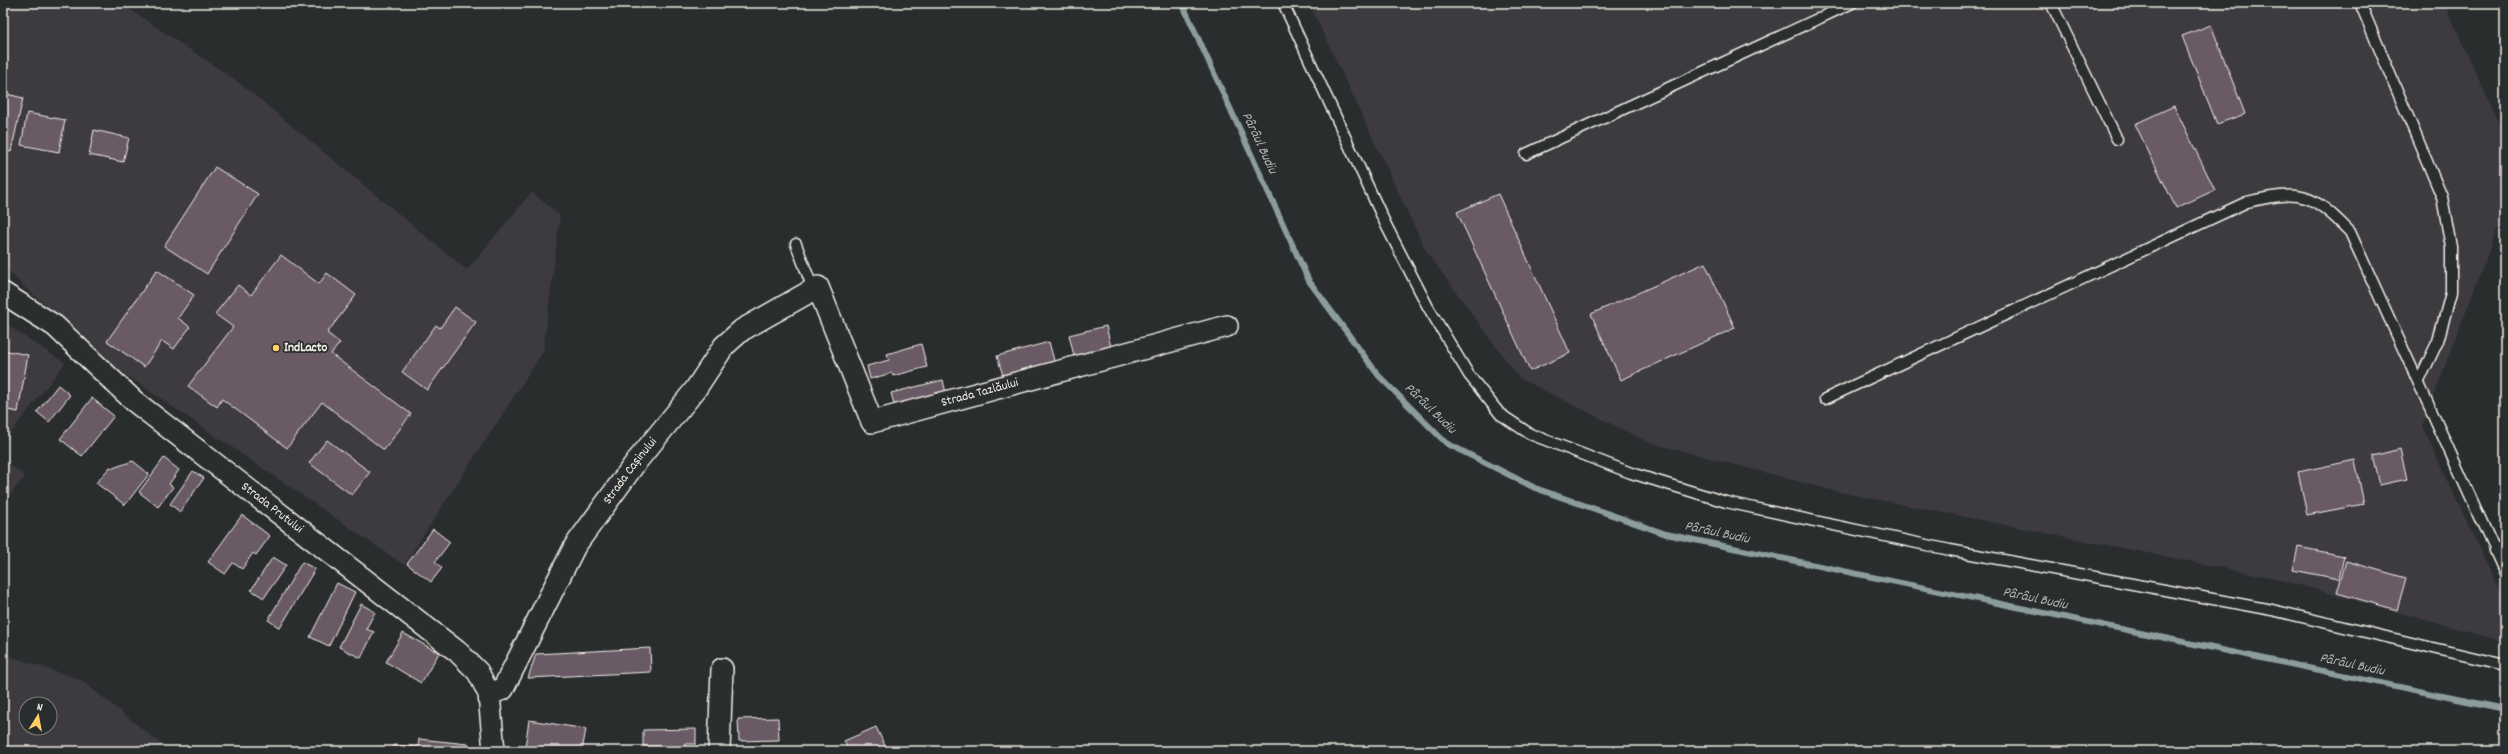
<svg xmlns="http://www.w3.org/2000/svg" width="2508" height="754" font-family="Dekko,sans-serif">
	<style>
		.built { fill: #3d3a3f; fill-rule: evenodd }
		.lines { fill: none; stroke-linecap: round; stroke-linejoin: round }
		.stream { stroke: #8d9d9e; stroke-width: 6 }
		.building { fill: #6a5a66; stroke: #f4f1e8 }
		.lane-casing { stroke: #f4f1e8; stroke-width: 13 }
		.street-casing { stroke: #f4f1e8; stroke-width: 24 }
		.lane { stroke: #2a2d2e; stroke-width: 10 }
		.street { stroke: #2a2d2e; stroke-width: 21 }
		.poi-dot { fill: #ffd166; stroke: #2a2d2e; stroke-width: 1.5 }
		.labels { text-anchor: middle; dominant-baseline: central; stroke-width: 3.5; stroke-linejoin: round; paint-order: stroke }
		.poi-label { font-size: 13px; font-weight: bold; fill: #f4f1e8; stroke: #2a2d2e; text-anchor: start }
		.street-label { font-size: 13px; fill: #f4f1e8; stroke: #2a2d2e }
		.water-label { font-size: 14px; font-style: italic; fill: #b0b9b7; stroke: #2a2d2e }
	</style>
	<rect width="100%" height="100%" fill="#2a2d2e"/>
	<filter id="ink" filterUnits="userSpaceOnUse"><feTurbulence type="fractalNoise" baseFrequency=".025" numOctaves="2"/><feDisplacementMap in="SourceGraphic" scale="8" xChannelSelector="R" yChannelSelector="G"/><feConvolveMatrix kernelMatrix="1 2 1 2 8 2 1 2 1" color-interpolation-filters="sRGB"/></filter>
	<g filter="url(#ink)">
		<g class="built">
			<path d="M3,3h117l117,78 230,189 65,-78 28,24 -17,136 -139,213 -285,-195 -41,-39 -52,-42 -23,-24z"/>
			<path d="M1309,3h1135l61,134v72l-83,217 83,176v40l-231,-64 -435,-86 -191,-50 -129,-64 -93,-127z"/>
			<path d="M3,322l62,41 -62,80z"/>
			<path d="M3,460l22,16 -22,27z"/>
			<path d="M3,654l78,26 89,71h-167zM26,704h24v24h-24z"/>
		</g>
		<g class="lines">
			<path class="stream" d="M1182,3l127,278 70,95 67,67 89,45 131,46 839,175"/>
		</g>
		<g class="building">
			<path d="M2211,25l34,89 -28,10 -35,-88z"/>
			<path d="M3,93l20,5 -12,54 -8,-2z"/>
			<path d="M2174,106l41,84 -39,18 -41,-84z"/>
			<path d="M27,113l38,7 -6,32 -38,-7z"/>
			<path d="M94,130l35,8 -6,24 -34,-7z"/>
			<path d="M215,167l43,27 -51,80 -43,-28z"/>
			<path d="M1498,194l72,159 -40,18 -73,-159z"/>
			<path d="M281,255l38,29 8,-11 29,22 -29,38 13,10 -9,11 80,60 -27,36 -62,-48 -35,46 -65,-49 -5,8 -29,-21 45,-59 -18,-13 23,-29 13,10z"/>
			<path d="M1705,263l30,65 -114,52 -30,-66z"/>
			<path d="M157,270l37,25 -16,23 12,9 -16,22 -12,-8 -18,26 -37,-26z"/>
			<path d="M455,307l21,15 -49,68 -25,-18 34,-47 4,3z"/>
			<path d="M1106,326l6,25 -37,9 -6,-25z"/>
			<path d="M1049,342l7,26 -51,14 -8,-26z"/>
			<path d="M921,344l6,23 -34,9 -1,-3 -22,6 -3,-13 22,-6 -2,-6z"/>
			<path d="M3,350l25,5 -10,57 -15,-3z"/>
			<path d="M943,380l4,18 -51,13 -5,-18z"/>
			<path d="M58,385l12,10 -21,27 -12,-10z"/>
			<path d="M92,398l22,18 -32,40 -22,-17z"/>
			<path d="M327,440l43,32 -18,23 -43,-32z"/>
			<path d="M2400,449l7,30 -27,6 -7,-29z"/>
			<path d="M164,458l15,12 -10,14 4,3 -15,20 -19,-15z"/>
			<path d="M2355,460l9,44 -57,11 -9,-43z"/>
			<path d="M133,461l16,13 -24,31 -29,-22 14,-16 3,1z"/>
			<path d="M193,471l11,7 -24,34 -10,-8z"/>
			<path d="M242,515l28,21 -14,19 -3,-2 -11,16 -9,-6 -8,11 -17,-12z"/>
			<path d="M433,529l17,13 -15,20 7,6 -11,14 -24,-18z"/>
			<path d="M2298,547l46,9 -5,23 -46,-9z"/>
			<path d="M273,557l13,8 -22,33 -13,-8z"/>
			<path d="M2346,561l60,17 -9,32 -60,-17z"/>
			<path d="M302,562l13,7 -35,59 -12,-8z"/>
			<path d="M337,583l18,9 -26,54 -19,-9z"/>
			<path d="M361,604l14,8 -9,17 8,3 -13,26 -22,-11z"/>
			<path d="M403,633l36,20 -18,30 -35,-21z"/>
			<path d="M650,648l1,24 -123,6 8,-24z"/>
			<path d="M778,718l1,22 -40,1 -1,-22z"/>
			<path d="M529,720l57,9 -4,22h-35l-22,-4z"/>
			<path d="M876,727l11,23 -38,1 -5,-10z"/>
			<path d="M696,729v15h-11v7h-25v-5h-17v-16z"/>
			<path d="M419,739l49,5 -1,7h-74l1,-6 24,2z"/>
		</g>
		<g class="lines">
			<g class="lane-casing">
				<g id="lane">
					<path d="M1283,3l103,222 42,82 41,68 31,39 30,20 101,39 95,29 224,48 322,60 233,55"/>
					<path d="M2051,3l66,136"/>
					<path d="M2360,3l82,194 9,50v46l-13,48 -19,40"/>
					<path d="M1526,154l326,-151"/>
					<path d="M796,244l17,45"/>
					<path d="M1825,399l422,-197c54,-12 64,-10 103,30l155,341"/>
					<path d="M2494,551l11,-5"/>
				</g>
			</g>
			<g class="street-casing">
				<g id="street">
					<path id="s1" d="M3,293l52,33 79,75 324,251 20,20 11,22 5,57"/>
					<path id="s2" d="M489,694l14,-5 72,-143 61,-84 59,-72 29,-44 18,-16 76,-43 54,135 355,-96"/>
					<path d="M719,751l3,-82"/>
				</g>
			</g>
			<use href="#lane" class="lane"/>
			<use href="#street" class="street"/>
		</g>
	</g>
	<circle class="poi-dot" cx="276" cy="348" r="4"/>
	<g class="labels">
		<g class="poi-label">
			<text x="284" y="348">IndLacto</text>
		</g>
		<g class="street-label">
			<text stroke="none"><textPath href="#s2" startOffset="793">Strada Tazlăului</textPath></text>
			<text stroke="none"><textPath href="#s2" startOffset="268">Strada Cașinului</textPath></text>
			<text stroke="none"><textPath href="#s1" startOffset="345">Strada Prutului</textPath></text>
		</g>
		<g class="water-label">
			<text transform="translate(1259 143) rotate(65)">Pârâul Budiu</text>
			<text transform="translate(1430 409) rotate(44)">Pârâul Budiu</text>
			<text transform="translate(1717 533) rotate(12)">Pârâul Budiu</text>
			<text transform="translate(2035 599) rotate(12)">Pârâul Budiu</text>
			<text transform="translate(2352 665) rotate(12)">Pârâul Budiu</text>
		</g>
	</g>
	<rect width="2508" height="754" fill="none" stroke="#2a2d2e" stroke-width="16"/>
	<rect x="8" y="8" width="2492" height="738" fill="none" stroke="#f4f1e8" stroke-width="1.5" filter="url(#ink)"/>
	<g transform="translate(38 716) rotate(11)"><circle r="19" fill="#2a2d2e" stroke="#7b7b78"/>
	<path d="M0-3L7 15L0 10L-7 15Z" fill="#ffd166"/>
	<text y="-6" font-size="11" font-weight="bold" text-anchor="middle" fill="#f4f1e8">N</text>
	</g>
</svg>
